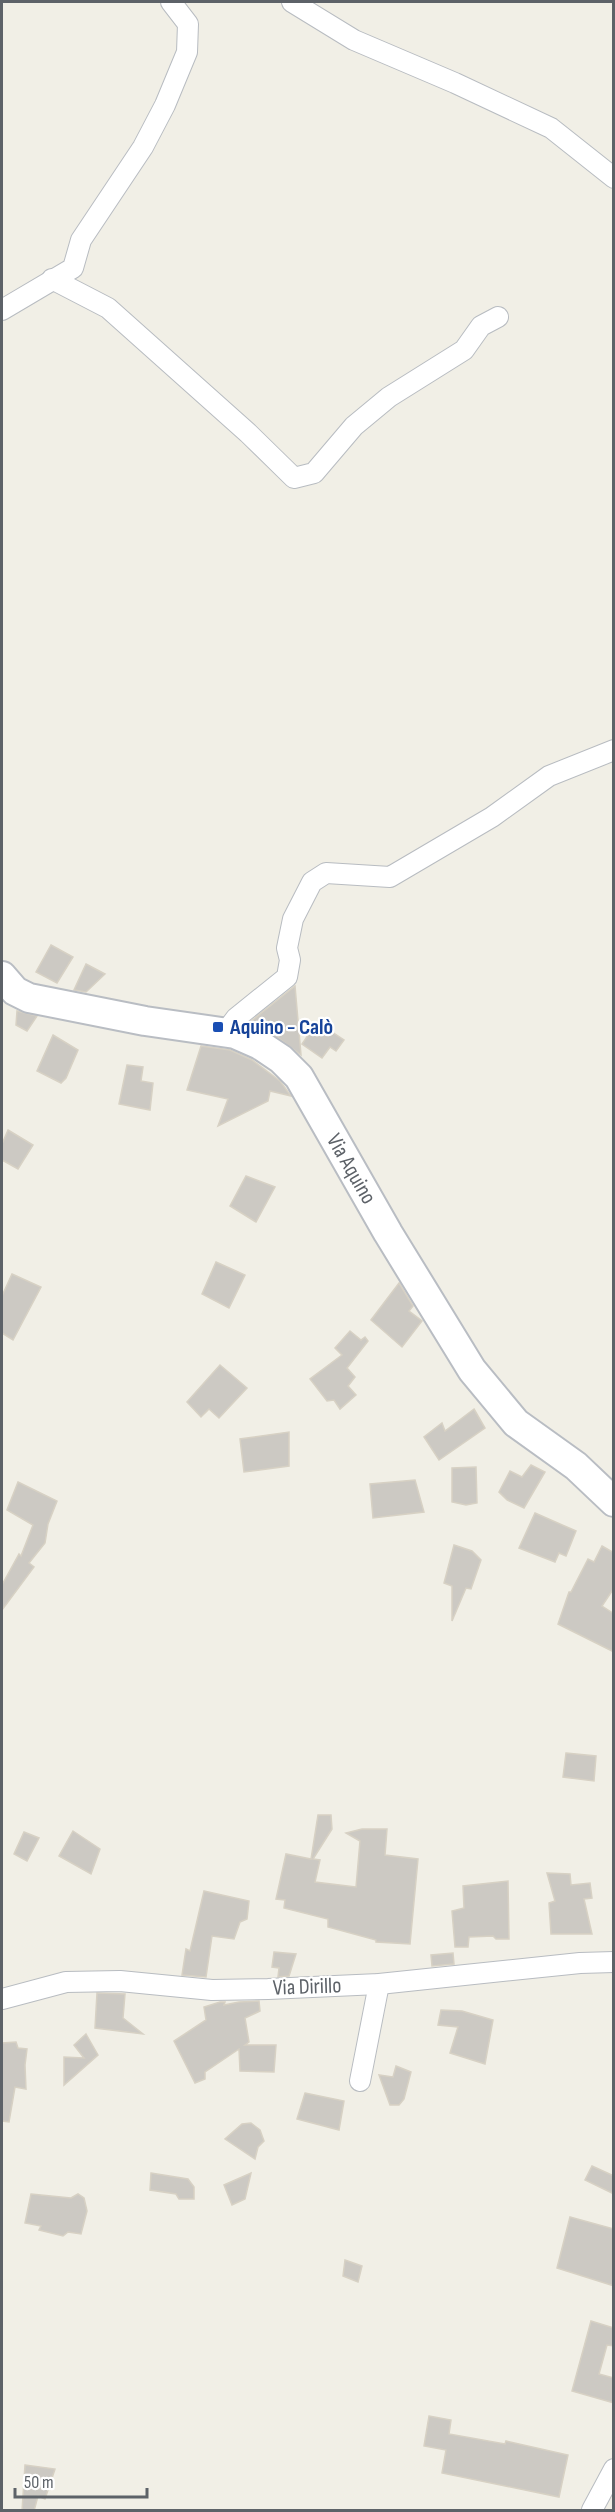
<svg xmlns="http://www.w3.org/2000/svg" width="615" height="2512" font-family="'Sofia Sans Condensed',sans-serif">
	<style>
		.building { fill: #ccc9c3; stroke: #d7d1c4; stroke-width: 1.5 }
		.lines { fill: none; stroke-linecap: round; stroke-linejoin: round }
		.street-casing { stroke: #b8bcc1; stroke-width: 22 }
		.secondary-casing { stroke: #b9bdc3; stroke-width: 32 }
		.street { stroke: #fff; stroke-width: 20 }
		.secondary { stroke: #fff; stroke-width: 28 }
		.transit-dot { fill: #1a4fb4; stroke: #fff; stroke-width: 2 }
		.labels { text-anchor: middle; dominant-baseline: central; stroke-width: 4.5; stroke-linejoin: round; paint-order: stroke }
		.transit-label { font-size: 22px; font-weight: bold; fill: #164399; stroke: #fff; text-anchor: start }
		.street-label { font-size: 22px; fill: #5d6268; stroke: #fff }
	</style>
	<rect width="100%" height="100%" fill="#f1efe6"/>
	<g class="building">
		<path d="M51,945l22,12 -16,26 -21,-11z"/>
		<path d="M86,964l19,10 -19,18 -12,-2z"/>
		<path d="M295,986l6,69 -32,-24 -19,-9z"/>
		<path d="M17,1011l20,5 -10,15 -11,-6z"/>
		<path d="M317,1022l27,18 -8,11 -6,-4 -8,11 -20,-14z"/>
		<path d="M53,1035l25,15 -12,28 -5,5 -24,-12z"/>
		<path d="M201,1046l29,4 22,10 28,21 11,15 -21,-5 -2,10 -50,25 10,-27 -41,-9z"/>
		<path d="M127,1065l16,2 -2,14 12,2 -3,27 -31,-6z"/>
		<path d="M8,1130l25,15 -15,24 -16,-9v-16z"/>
		<path d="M246,1176l29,11 -19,35 -26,-16z"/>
		<path d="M216,1262l29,13 -16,33 -27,-14z"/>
		<path d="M12,1274l29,13 -28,53 -11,-7v-37z"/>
		<path d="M399,1283l14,23 -4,5 13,10 -20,26 -31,-27z"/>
		<path d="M350,1331l11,9 4,-3 3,4 -21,27 8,9 -7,9 8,9 -16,14 -6,-9 -7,1 -17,-22 32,-24 -7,-7z"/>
		<path d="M220,1365l27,23 -28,30 -10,-9 -8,8 -14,-15z"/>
		<path d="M474,1409l11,19 -46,32 -15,-23 18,-14 3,8z"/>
		<path d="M289,1432v34l-45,6 -4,-33z"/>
		<path d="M531,1465l14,7 -21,36 -17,-8 -8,-8 11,-21 12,6z"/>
		<path d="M476,1467l1,36 -11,2 -14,-3v-34z"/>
		<path d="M415,1480l9,32 -51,6 -3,-34z"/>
		<path d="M18,1482l39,19 -9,23 -3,19 -16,20 5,4 -32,43v-25l17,-31 2,2 12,-31 -26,-15z"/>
		<path d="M535,1513l41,18 -10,25 -7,-3 -4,9 -36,-14z"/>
		<path d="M454,1545l18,6 9,9 -10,29 -5,-1 -14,33v-35l-8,-3z"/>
		<path d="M602,1546l12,7v35l-12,18 12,8v38l-56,-28 11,-32h2l17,-33 6,3z"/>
		<path d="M566,1753l30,3 -2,25 -31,-4z"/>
		<path d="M318,1815h13l1,14 -19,30 7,1 -5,22 41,5 4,-46 -14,-8 16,-4h25l-2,26 33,4 -8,85 -34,-2v-2l-48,-13v-8l-44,-11 1,-8 -9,-1 10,-45 25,5z"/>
		<path d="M73,1831l27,18 -9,25 -32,-18z"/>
		<path d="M24,1832l15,6 -12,23 -13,-7z"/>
		<path d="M547,1873l23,1 1,11 19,-2 2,15 -8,1 8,35h-41l-2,-31 6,-2z"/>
		<path d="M508,1881l1,58h-13l-3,-3 -24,1 -1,10h-13l-3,-36 12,-3 -1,-22z"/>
		<path d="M204,1891l45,10 -2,18 -7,3 -6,17 -22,-3 -6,41 -24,-2 4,-26 4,2z"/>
		<path d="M274,1952l22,2 -7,22 -11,1 1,-9 -7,-1z"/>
		<path d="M453,1953l1,11 -22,2 -1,-11z"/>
		<path d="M97,1993l28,1 -2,24 20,16 -48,-6z"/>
		<path d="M259,2001l1,10 -15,7 4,24 -4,3h31l-2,27 -34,-1 -1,-22 -34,23v7l-10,4 -21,-42 32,-21 -2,-13 16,-5h5l-1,3 15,-3z"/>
		<path d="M441,2010l21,1 31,9 -8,44 -35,-11 8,-26 -20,-2z"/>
		<path d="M86,2034l12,21 -34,30v-28l20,1 -10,-13z"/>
		<path d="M16,2042l2,6 9,1 -2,16 1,24 -11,-2 -6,35 -7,-1v-78z"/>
		<path d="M396,2066l15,6 -7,27 -5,6h-9l-11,-30 14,2z"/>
		<path d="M305,2093l39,8 -5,29 -42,-11z"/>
		<path d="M251,2123l9,7 4,11 -6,6 -3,12 -30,-20 17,-15z"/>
		<path d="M592,2166l22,10v18l-29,-14z"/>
		<path d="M151,2173l37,6 6,8v12h-15l-3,-5 -26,-4z"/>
		<path d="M251,2173l-6,26 -13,6 -8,-20z"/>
		<path d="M31,2194l40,4 7,-4 6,4 3,13 -6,23 -13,-2 -5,4 -24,-6 2,-4 -16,-3z"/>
		<path d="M570,2217l44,12v57l-57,-18z"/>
		<path d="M345,2260l17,6 -4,16 -15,-6z"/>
		<path d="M591,2321l23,7v18l-7,-1 -8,29 15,4v25l-42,-12z"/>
		<path d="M429,2416l22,4 -2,14 56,10 1,-3 62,14 -9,42 -117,-24 4,-23 -22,-4z"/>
		<path d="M25,2465l30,4 -10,30 -7,-3 -4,15h-12z"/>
	</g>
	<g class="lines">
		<g class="street-casing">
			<g id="street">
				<path d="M292,2l62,38 101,43 96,45 63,50"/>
				<path d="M52,279l56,29 140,125 46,45 20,-5 40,-47 35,-29 75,-47 17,-24 17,-9"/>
				<path d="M2,310l71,-42 8,-28 62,-93 22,-42 22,-53 1,-28 -17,-22"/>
				<path d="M224,1034l12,-16 51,-41 3,-17 -3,-12 6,-29 19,-37 14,-9 64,4 102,-60 57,-41 65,-26"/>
				<path d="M2,1999l64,-17 54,-1 92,9 56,-1 111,-5 201,-21 34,-1"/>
				<path d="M360,2081l19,-97"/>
				<path d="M592,2510l22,-41"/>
			</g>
		</g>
		<g class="secondary-casing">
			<path id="secondary" d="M2,976l13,15 14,7 116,23 90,13 25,11 21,14 18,18 89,156 84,137 44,53 60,43 38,36"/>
		</g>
		<use href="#street" class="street"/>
		<use href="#secondary" class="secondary"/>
	</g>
	<rect class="transit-dot" x="212" y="1021" width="12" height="12" rx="3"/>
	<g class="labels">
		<g class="transit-label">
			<text x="230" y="1027">Aquino - Calò</text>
		</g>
		<g class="street-label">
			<text transform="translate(351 1169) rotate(60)">Via Aquino</text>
			<text transform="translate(307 1987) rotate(-2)">Via Dirillo</text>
		</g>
	</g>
	<rect width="615" height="2512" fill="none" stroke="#5d6268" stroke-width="6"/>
	<path d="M15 2488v9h132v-9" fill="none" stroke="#5d6268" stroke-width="3"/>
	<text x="24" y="2488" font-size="18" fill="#5d6268" stroke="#ffffff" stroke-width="4.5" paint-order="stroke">50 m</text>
</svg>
